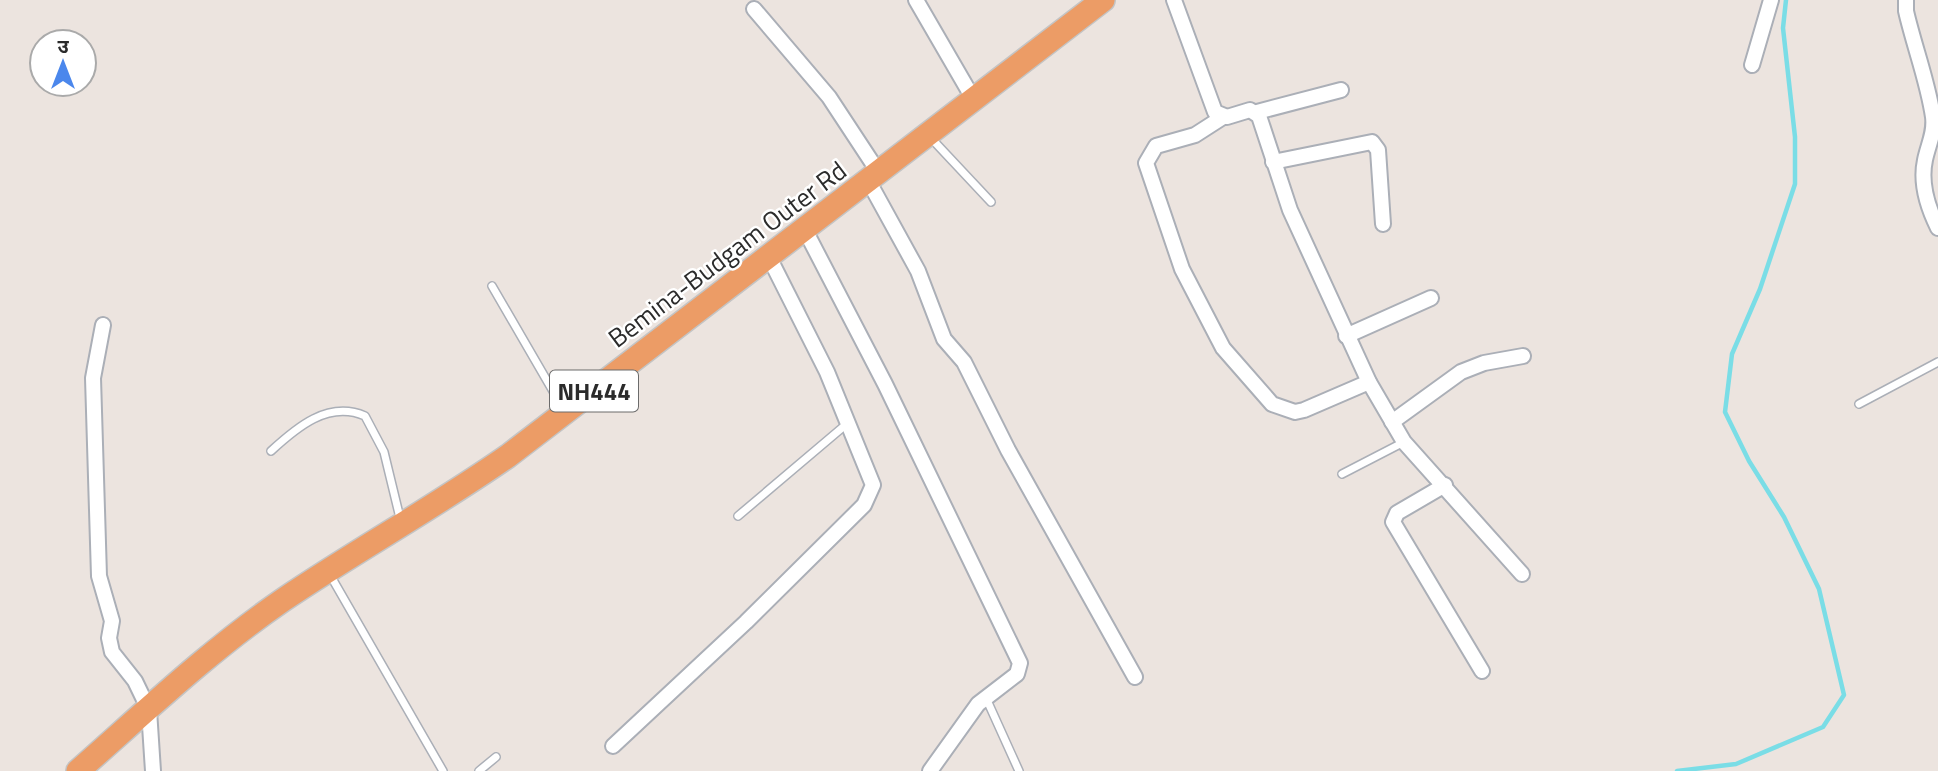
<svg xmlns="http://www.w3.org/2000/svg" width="1938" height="771" font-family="'Titillium Web','Noto Sans Devanagari',sans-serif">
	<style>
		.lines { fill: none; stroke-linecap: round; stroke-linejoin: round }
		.stream { stroke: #7adde6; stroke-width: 4.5 }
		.service-casing { stroke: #abafb7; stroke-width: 10 }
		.minor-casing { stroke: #abafb7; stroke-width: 18 }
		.trunk-casing { stroke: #c4c4c4; stroke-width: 26 }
		.service { stroke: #fff; stroke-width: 7 }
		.minor { stroke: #fff; stroke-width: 14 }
		.trunk { stroke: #ec9c66; stroke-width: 23 }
		.labels { text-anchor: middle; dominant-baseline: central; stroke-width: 5; stroke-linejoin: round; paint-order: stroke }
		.shield { fill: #fff; stroke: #6b6b6b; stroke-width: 2 }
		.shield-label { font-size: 24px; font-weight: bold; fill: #2b2b2b }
		.street-label { font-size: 26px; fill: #2b2b2b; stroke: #fff }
	</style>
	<rect width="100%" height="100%" fill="#ece4df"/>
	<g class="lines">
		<path class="stream" d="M1677,771l59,-7 87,-37 21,-32 -25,-106 -35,-72 -35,-56 -24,-49 7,-58 28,-65 35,-105v-47l-12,-109 3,-28"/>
		<g class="service-casing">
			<g id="service">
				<path d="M930,137l61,65"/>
				<path d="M492,286l72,124"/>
				<path d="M1859,404l79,-42"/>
				<path d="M271,451c25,-23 57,-51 94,-35l19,36 17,70"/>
				<path d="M1342,474l62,-32"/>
				<path d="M738,516l111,-94"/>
				<path d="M329,573l114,198"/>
				<path d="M986,698l33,73"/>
				<path d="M479,771l17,-14"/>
			</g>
		</g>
		<g class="minor-casing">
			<g id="minor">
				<path d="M916,0l58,100"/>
				<path d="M1174,0l41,112 12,5 23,-7 9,6 31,94 79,172 35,60 118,132"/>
				<path d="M1906,0v11c8,35 22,71 27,106 2,16 -5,28 -8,43 -5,23 3,48 13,68"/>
				<path d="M754,9l75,88 50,76"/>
				<path d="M1752,65l19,-65"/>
				<path d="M1257,112l84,-22"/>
				<path d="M1223,117l-28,18 -39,11 -10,17 36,106 41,79 49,56 23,8 9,-2 65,-28"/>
				<path d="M1273,162l99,-20 6,8 5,74"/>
				<path d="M869,182l49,89 26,68 20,23 44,88 127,227"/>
				<path d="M805,230l80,154 135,279 -3,11 -39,30 -48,67"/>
				<path d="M103,325l-10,53 6,198 13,45 -3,17 3,14 23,29 14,29 4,61"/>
				<path d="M1346,336l85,-38"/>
				<path d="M1392,422l69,-50 23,-9 39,-7"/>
				<path d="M1445,485l-48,28 -4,9 89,149"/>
				<path d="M613,746l133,-124 118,-117 9,-20 -46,-113 -58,-115"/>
			</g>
		</g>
		<g class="trunk-casing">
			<path id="trunk" d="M78,771c66,-58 132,-121 205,-171 74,-50 152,-93 225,-144l595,-456"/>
		</g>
		<use href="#service" class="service"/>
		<use href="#minor" class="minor"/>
		<use href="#trunk" class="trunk"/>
	</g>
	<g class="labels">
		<rect class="shield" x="550" y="370.5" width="88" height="41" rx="5"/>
		<g class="shield-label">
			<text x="594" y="391">NH444</text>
		</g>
		<g class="street-label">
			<text transform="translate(727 254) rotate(-37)">Bemina-Budgam Outer Rd</text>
		</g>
	</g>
	<g transform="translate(63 63)"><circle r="33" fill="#ffffff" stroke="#aaaaaa" stroke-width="2"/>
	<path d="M0-5L12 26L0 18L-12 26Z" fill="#4b87ec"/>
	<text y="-10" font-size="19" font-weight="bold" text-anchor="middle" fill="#2b2b2b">उ</text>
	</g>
</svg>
